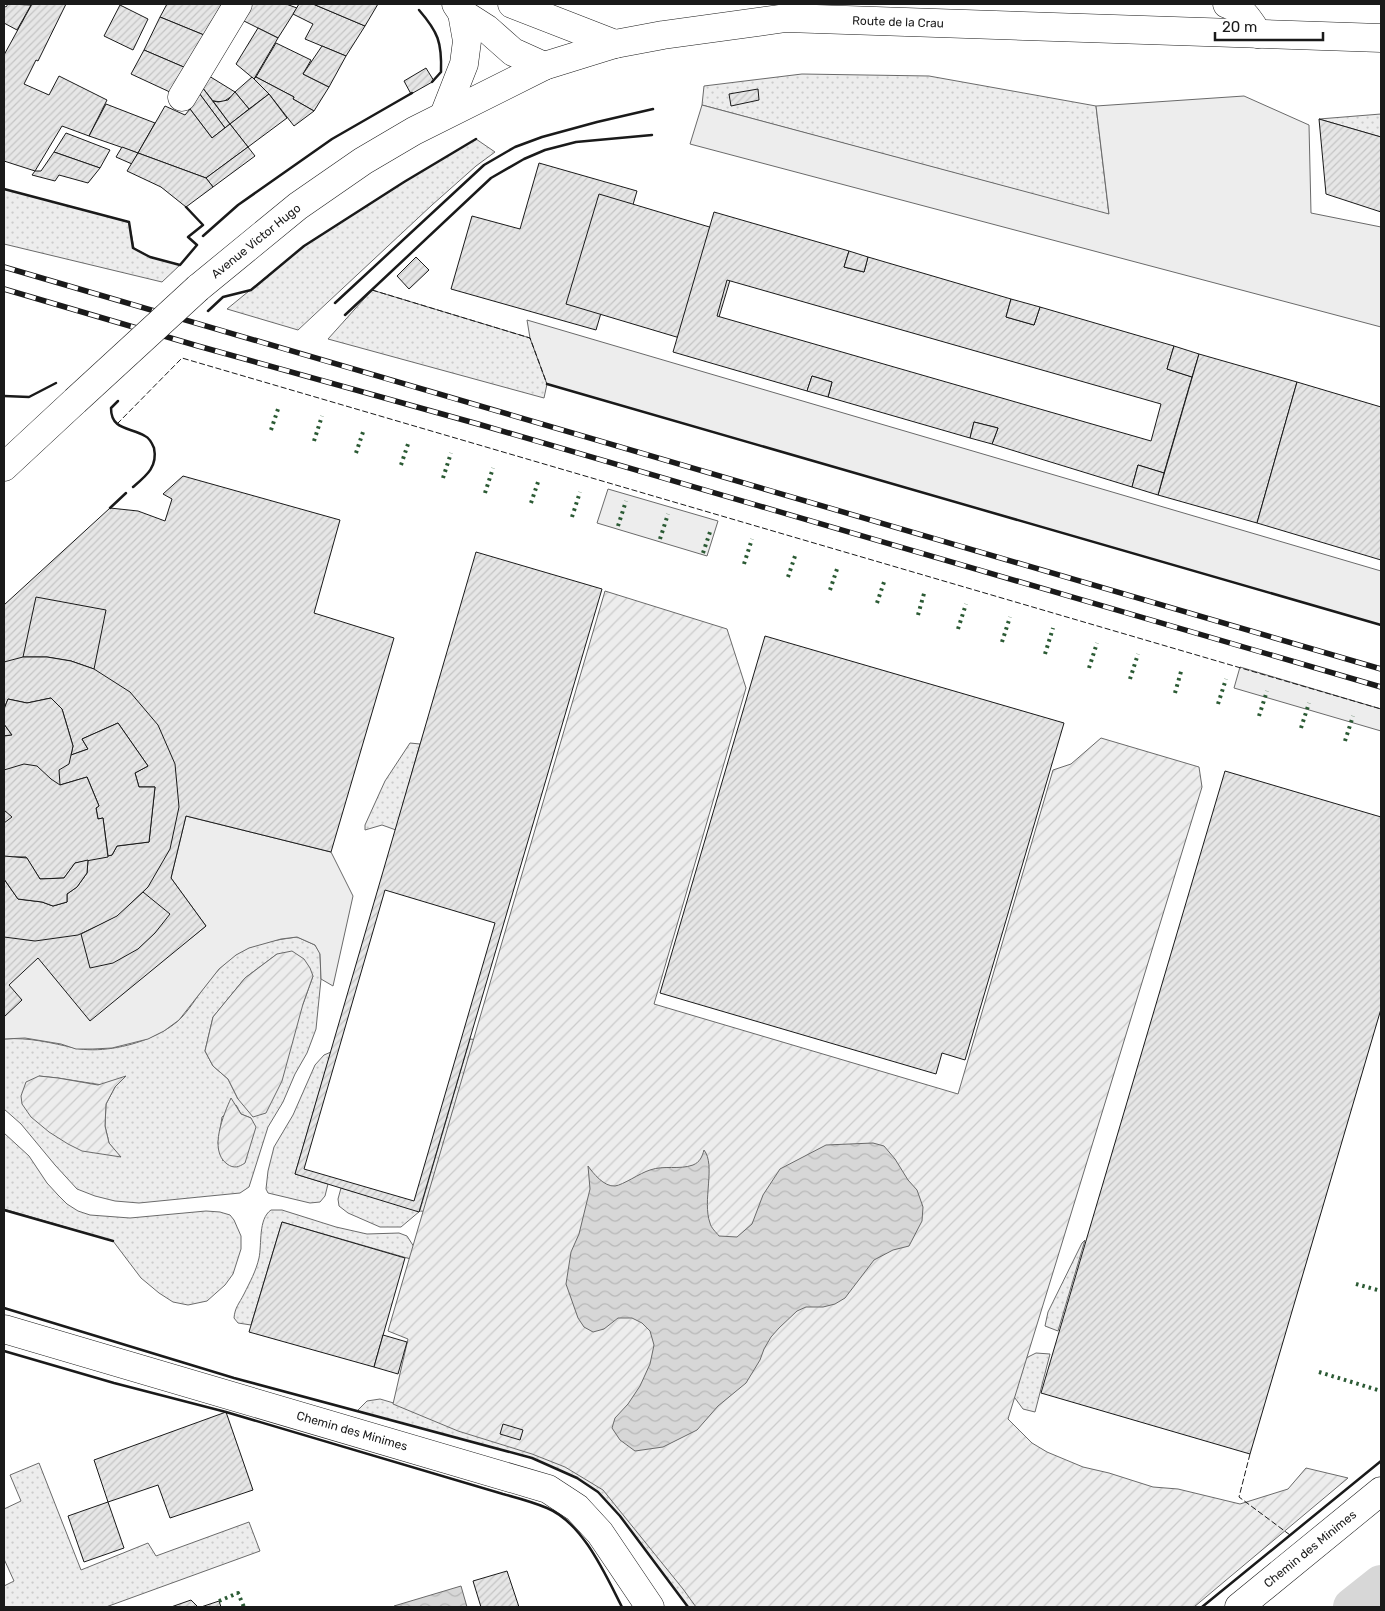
<svg xmlns="http://www.w3.org/2000/svg" width="1385" height="1611" font-family="Rubik,sans-serif">
	<style>
		.grass { fill: url(#grass-dots); stroke: #6a6a6a; fill-rule: evenodd }
		.garden { fill: url(#garden-furrows); stroke: #6a6a6a }
		.built { fill: #ededed; stroke: #6a6a6a }
		.water { fill: url(#water-waves); stroke: #6a6a6a }
		.lines { fill: none; stroke-linecap: round; stroke-linejoin: round }
		.canal { stroke: #d7d7d7; stroke-width: 38 }
		.building { fill: url(#building-hatch); stroke: #1a1a1a; fill-rule: evenodd }
		.minor-casing { stroke: #1a1a1a; stroke-width: 29 }
		.major-casing { stroke: #1a1a1a; stroke-width: 29 }
		.minor { stroke: #fff; stroke-width: 28 }
		.major { stroke: #fff; stroke-width: 28 }
		.rail-casing { stroke: #1a1a1a; stroke-width: 5.5 }
		.rail { stroke: #fff; stroke-width: 4; stroke-dasharray: 11; stroke-linecap: butt }
		.major-bridge-casing { stroke: #1a1a1a; stroke-width: 29; stroke-linecap: butt }
		.major-bridge { stroke: #fff; stroke-width: 28 }
		.hedge { stroke: #2b5a34; stroke-width: 4; stroke-dasharray: 2.5 4; stroke-linecap: butt }
		.fence { stroke: #1a1a1a; stroke-width: 1; stroke-dasharray: 6 2.5; stroke-linecap: butt }
		.wall { stroke: #1a1a1a; stroke-width: 2.5 }
		.labels { text-anchor: middle; dominant-baseline: central; stroke-width: 4; stroke-linejoin: round; paint-order: stroke }
		.street-label { font-size: 12px; fill: #1a1a1a; stroke: #fff }
	</style>
	<defs>
		<pattern id="grass-dots" width="8" height="8" patternUnits="userSpaceOnUse" patternTransform="scale(1.25)"><rect width="8" height="8" fill="#ededed"/><path d="M2 2h.1M6 6h.1" fill="none" stroke="#cbcbcb" stroke-width="1.8" stroke-linecap="round"/></pattern>
		<pattern id="garden-furrows" width="10" height="10" patternUnits="userSpaceOnUse" patternTransform="scale(1.25)"><rect width="10" height="10" fill="#ededed"/><path d="M-1 1l2-2M0 10L10 0M9 11l2-2" fill="none" stroke="#cbcbcb"/></pattern>
		<pattern id="water-waves" width="16" height="10" patternUnits="userSpaceOnUse" patternTransform="scale(1.25)"><rect width="16" height="10" fill="#d7d7d7"/><path d="M0 5q4-4 8 0t8 0" fill="none" stroke="#b8b8b8"/></pattern>
		<pattern id="building-hatch" width="6" height="6" patternUnits="userSpaceOnUse" patternTransform="scale(1.25)"><rect width="6" height="6" fill="#e6e6e6"/><path d="M-1 1l2-2M0 6l6-6M5 7l2-2" fill="none" stroke="#c5c5c5"/></pattern>
	</defs>
	<rect width="100%" height="100%" fill="#fff"/>
	<g class="grass">
		<path d="M802,74l127,2 167,30 13,109 -407,-110 2,-19z"/>
		<path d="M1381,114v23l-62,-18z"/>
		<path d="M476,139l19,13 -19,14 -44,39 -134,125 -71,-21 77,-63 100,-64z"/>
		<path d="M4,189l125,33 5,26 16,9 30,8 -18,17 -158,-38z"/>
		<path d="M372,290l158,48 17,46 -3,14 -216,-59z"/>
		<path d="M410,743l10,1 -24,86 -14,-5 -17,5v-5l20,-44z"/>
		<path d="M297,937l18,8 5,8 1,26 -5,50 -9,24 -12,21 -12,28 -15,25 -19,60 -9,6 -101,10 -24,-2 -20,-5 -18,-7 -22,-24 -34,-41 -17,-15v-70c25,-2 47,4 71,9 21,5 54,-1 74,-10 10,-4 21,-10 29,-17 11,-10 19,-25 28,-36 8,-11 18,-22 29,-30 18,-12 41,-15 62,-18zM277,954l36,22 -10,28 -65,95 -10,-20 -15,-13 -8,-15 8,-34 32,-39zM39,1076l19,2 57,9 -9,17 -1,22 4,17 11,14zM236,1105l5,9 10,4 -28,43 -5,-18 4,-26z"/>
		<path d="M470,1039l9,1 -48,172 -11,-1 -19,16h-21l-32,-14 -9,-7 -1,-7 3,-11 79,22z"/>
		<path d="M331,1052l-36,122 33,10 -3,12 -5,6 -10,1 -42,-10 -2,-4 2,-18 6,-24 19,-32 22,-50 9,-10z"/>
		<path d="M4,1133l25,23 18,27 11,12 9,9 11,7 12,4 40,3 76,-7 14,1 10,3 4,5 7,16v13l-8,25 -8,11 -18,16 -19,4 -15,-3 -14,-9 -18,-15 -28,-37 -109,-32z"/>
		<path d="M271,1210h11l54,17 31,7 32,-1 8,3 9,14 -2,10 -132,-38 -31,103 -13,-2 -4,-5c1,-11 5,-14 10,-24 6,-12 12,-23 15,-36 3,-14 -1,-39 12,-48z"/>
		<path d="M1085,1240l-27,91 -13,-5 3,-14 34,-69z"/>
		<path d="M1036,1353l14,1 -15,58 -12,-3 -11,-15 8,-33z"/>
		<path d="M380,1399l198,58 127,150h-17l-68,-91 -22,-24 -21,-14 -45,-20 -175,-47 10,-10z"/>
		<path d="M39,1463l42,107 67,-27 8,13 93,-34 11,29 -154,56h-102v-21l10,-5 -10,-22v-50l17,-8 -11,-26z"/>
	</g>
	<g class="garden">
		<path d="M605,591l122,38 19,59 -92,316 304,90 95,-324 18,-6 30,-26 98,29 3,20 -194,632 24,24 15,9 36,15 26,6 44,14 25,2 62,15 48,-15 18,-21 42,10 -154,129h-498l-13,-18 -80,-99 -38,-23 -33,-13 -74,-23 -65,-27 15,-65 -20,-8z"/>
		<path d="M292,951l12,8 6,9 3,8 -10,28 -21,77 -16,32 -13,4 -15,-18 -10,-20 -15,-13 -8,-15 8,-34 32,-39 32,-24z"/>
		<path d="M39,1076l19,2 40,7 28,-9 -11,11 -9,17 -1,22 4,17 12,14 -39,-6 -14,-7 -19,-12 -18,-15 -9,-13 -1,-8 5,-14z"/>
		<path d="M231,1098l10,16 10,4 5,9 -11,36c-6,4 -11,6 -18,1 -19,-14 -3,-50 4,-66z"/>
	</g>
	<g class="built">
		<path d="M1244,96l65,29 2,88 70,14v100l-691,-183 12,-39 407,109 -13,-108z"/>
		<path d="M527,320l854,251v54l-834,-241 -17,-46z"/>
		<path d="M608,489l110,32 -11,35 -110,-33z"/>
		<path d="M1240,667l141,42v22l-147,-43z"/>
		<path d="M186,816l145,36 22,44 -20,90 -12,-7 -1,-25 -5,-9 -18,-8 -16,2 -32,9 -13,7 -17,14 -40,51 -15,11 -16,8 -36,9 -19,1h-17l-15,-5 -36,-6 -21,1v-102l31,4 156,-3 15,-12 -35,-48z"/>
	</g>
	<g class="water">
		<path d="M873,1143l11,3 11,13 13,21 9,10 6,17 -1,14 -13,25 -16,4 -19,10 -29,38 -10,6 -12,3h-17l-9,4 -18,17 -8,9 -7,12 -4,11 -14,23 -28,23 -21,24 -34,17 -28,4 -15,-11 -8,-12 3,-10 13,-14 12,-18 10,-22 4,-19 -4,-14 -8,-8 -10,-5h-14l-14,11 -11,3 -9,-5 -6,-9 -12,-34 5,-32 8,-18 11,-45 -2,-23c5,7 16,21 27,20 8,-1 25,-13 35,-16 14,-5 29,0 43,-5 7,-3 9,-8 11,-15 12,15 -2,51 6,73 1,5 6,9 9,13l18,1 15,-13 11,-29 17,-26 46,-24z"/>
		<path d="M461,1586l6,21h-73v-1z"/>
	</g>
	<g class="lines">
		<path class="canal" d="M1352,1607l29,-23"/>
	</g>
	<g class="building">
		<path d="M8,4l23,1 -14,25 -13,-7v-17l2,1z"/>
		<path d="M32,4h34l-28,57 -2,-1 -12,24 25,11 10,-19 48,24 -18,36 -27,-10 -27,45 -31,-10v-106z"/>
		<path d="M167,4h55l-18,31 -44,-18z"/>
		<path d="M248,4h38l11,4 -19,30 -38,-19z"/>
		<path d="M299,4h14l52,22 -19,30 -41,-17 8,-15 -20,-10z"/>
		<path d="M313,4h65l-13,22z"/>
		<path d="M120,5l28,14 -15,31 -29,-14z"/>
		<path d="M160,17l44,18 -18,33 -42,-18z"/>
		<path d="M258,28l20,10 -24,41 -18,-15z"/>
		<path d="M276,43l35,17 -8,14 26,13 -15,24 -21,-12 1,-2 -38,-20z"/>
		<path d="M322,46l24,10 -17,31 -26,-13z"/>
		<path d="M144,50l42,18 -14,25 -41,-19z"/>
		<path d="M426,68l8,13 -23,13 -7,-13z"/>
		<path d="M209,76l26,16 -3,4 -9,6 -10,-1 -11,-14z"/>
		<path d="M252,77l17,17 -20,15 -14,-17z"/>
		<path d="M256,77l38,20 -1,2 21,12 -20,15 -25,-32 -15,-15z"/>
		<path d="M202,87l28,37 -5,4 -26,-35z"/>
		<path d="M758,89l1,11 -28,6 -2,-12z"/>
		<path d="M235,92l14,17 -19,15 -17,-23 5,1 10,-2z"/>
		<path d="M199,93l26,35 -13,10 -22,-29z"/>
		<path d="M269,94l18,24 -39,29 -18,-23z"/>
		<path d="M106,104l49,19 -17,30 -49,-17z"/>
		<path d="M165,106l20,9 5,-6 22,29 18,-14 18,23 -42,31 -68,-25z"/>
		<path d="M1319,119l62,18v75l-55,-18z"/>
		<path d="M66,133l44,17 -10,18 -46,-16z"/>
		<path d="M122,147l16,6 -6,11 -16,-7z"/>
		<path d="M248,147l7,9 -42,31 -7,-9z"/>
		<path d="M54,152l46,16 -12,15 -29,-8 -4,6 -23,-6 3,-4h6z"/>
		<path d="M138,153l68,25 7,9 -27,20 -25,-20 -34,-16z"/>
		<path d="M539,163l98,28 -41,139 -145,-41 21,-73 48,13z"/>
		<path d="M599,194l144,43 -33,110 -144,-43z"/>
		<path d="M714,212l135,39 -5,16 20,5 4,-15 143,42 -5,18 28,8 6,-18 134,39 -7,23 25,8 -28,96 -26,-8 -6,22 -140,-43 6,-16 -24,-6 -4,16 -142,-41 4,-15 -20,-6 -5,15 -134,-39zM727,280l434,124 -10,37 -434,-125z"/>
		<path d="M849,251l19,6 -4,15 -20,-5z"/>
		<path d="M416,257l13,13 -20,19 -12,-13z"/>
		<path d="M1011,299l29,8 -6,18 -28,-8z"/>
		<path d="M1174,346l25,8 -7,23 -25,-8z"/>
		<path d="M1199,354l98,28 -40,141 -99,-28z"/>
		<path d="M812,376l20,6 -4,15 -21,-6z"/>
		<path d="M1297,382l84,25v153l-124,-37z"/>
		<path d="M974,422l24,6 -6,16 -22,-6z"/>
		<path d="M1138,465l26,8 -6,22 -26,-8z"/>
		<path d="M183,476l157,44 -26,93 80,25 -63,214 -145,-36 -15,62 35,48 -116,95 -52,-63 -29,27 13,15 -18,17v-412l106,-97 28,3 27,10 7,-22 -9,-5z"/>
		<path d="M476,552l126,37 -183,623 -124,-38zM385,890l110,33 -81,278 -110,-32z"/>
		<path d="M36,597l70,13 -12,59 -23,-8 -24,-4h-24z"/>
		<path d="M765,636l299,87 -99,337 -23,-7 -6,21 -276,-81z"/>
		<path d="M23,657h24l24,4 23,8 36,23 28,33 17,39 4,43 -9,42 -22,38 -31,30 -39,18 -43,6 -31,-4v-275z"/>
		<path d="M51,698l11,11 11,37 -4,18 -10,6 1,15 -9,-6 -14,-13 -13,-2 -20,6v-34l8,-1 -8,-11v-15l4,-10 19,4z"/>
		<path d="M51,698l11,11 11,37 -2,9 17,-6 -6,-10 36,-16 30,43 -13,7 4,14h16l-6,55 -32,4 -5,9 -24,5 -1,13 -10,14 -10,7v8l-14,4 -11,-4 -24,-3 -14,-20v-143l8,-1 -8,-11v-15l4,-10 19,4z"/>
		<path d="M118,723l30,43 -13,7 4,14h16l-6,55 -32,4 -5,9 -4,1 -5,-38 -5,1 -2,-11 3,-2 -12,-29 -27,8 -1,-15 10,-6 2,-9 17,-6 -6,-10z"/>
		<path d="M24,764l13,2 14,13 9,6 27,-8 12,29 -3,2 2,11 5,-1 5,39 -33,6 -11,15 -24,1 -14,-22h-22v-34l8,-6 -8,-7v-40z"/>
		<path d="M1225,771l156,46v192l-131,445 -209,-61z"/>
		<path d="M4,856l23,2 13,21 24,-1 11,-15 13,-3 -1,13 -10,14 -10,7v8l-14,4 -11,-4 -24,-3 -14,-20z"/>
		<path d="M143,892l27,22 -15,19 -17,16 -25,14 -23,5 -9,-34 36,-18z"/>
		<path d="M282,1222l123,36 -31,109 -125,-35z"/>
		<path d="M383,1335l24,7 -9,32 -24,-7z"/>
		<path d="M226,1412l27,78 -83,28 -12,-33 -50,17 -14,-42z"/>
		<path d="M503,1424l20,6 -3,10 -20,-6z"/>
		<path d="M108,1502l16,46 -40,14 -16,-46z"/>
		<path d="M507,1571l12,36h-38l-8,-26z"/>
		<path d="M191,1600l7,7h-27z"/>
		<path d="M219,1601l2,6h-20z"/>
	</g>
	<g class="lines">
		<g class="minor-casing">
			<g id="minor">
				<path d="M456,4l6,9 25,16 26,23 31,14"/>
				<path d="M512,4l103,40"/>
				<path d="M1227,4c16,5 22,16 31,30"/>
				<path d="M182,97l56,-93"/>
				<path d="M444,115l20,-51 3,-23 -5,-28"/>
				<path d="M4,1329l544,160 29,19 23,25 50,74"/>
				<path d="M1239,1607l142,-116"/>
			</g>
		</g>
		<g class="major-casing">
			<g id="major">
				<path d="M198,288l100,-82 65,-45 51,-30 130,-65 71,-22 48,-9 123,-17 595,20"/>
				<path d="M4,467l71,-66"/>
			</g>
		</g>
		<use href="#minor" class="minor"/>
		<use href="#major" class="major"/>
		<g class="rail-casing">
			<g id="rail">
				<path d="M4,267l1377,402"/>
				<path d="M4,289l194,57 280,78 903,263"/>
			</g>
		</g>
		<use href="#rail" class="rail"/>
		<g class="major-bridge-casing">
			<path id="major-bridge" d="M75,401l123,-113"/>
		</g>
		<use href="#major-bridge" class="major-bridge"/>
		<g class="hedge">
			<path d="M271,430l8,-24"/>
			<path d="M314,441l8,-25"/>
			<path d="M356,453l8,-24"/>
			<path d="M401,465l8,-24"/>
			<path d="M443,478l8,-25"/>
			<path d="M485,493l8,-25"/>
			<path d="M531,503l8,-24"/>
			<path d="M572,517l8,-25"/>
			<path d="M618,526l8,-25"/>
			<path d="M660,539l8,-25"/>
			<path d="M703,553l8,-24"/>
			<path d="M744,564l8,-25"/>
			<path d="M788,577l8,-24"/>
			<path d="M830,590l8,-24"/>
			<path d="M877,603l8,-24"/>
			<path d="M918,615l7,-25"/>
			<path d="M958,629l8,-25"/>
			<path d="M1002,642l8,-25"/>
			<path d="M1045,654l8,-26"/>
			<path d="M1089,668l8,-25"/>
			<path d="M1130,679l8,-25"/>
			<path d="M1175,693l7,-25"/>
			<path d="M1218,704l8,-25"/>
			<path d="M1259,716l8,-25"/>
			<path d="M1301,728l8,-25"/>
			<path d="M1345,741l8,-25"/>
			<path d="M1380,1194h1"/>
			<path d="M1356,1284l25,7"/>
			<path d="M1319,1372l62,19"/>
			<path d="M219,1601l19,-8 6,14"/>
		</g>
		<g class="fence">
			<path d="M372,290l158,48 17,46"/>
			<path d="M117,424l65,-66 1199,351"/>
			<path d="M1250,1454l-11,43 51,38"/>
		</g>
		<g class="wall">
			<path d="M419,10c19,22 23,32 22,62l-9,10"/>
			<path d="M4,189l125,33 4,26 17,9 30,8 17,-20 -9,-8 15,-12 -17,-18"/>
			<path d="M203,236l35,-31 94,-66 80,-46"/>
			<path d="M335,303l149,-138 31,-18 27,-10 55,-15 56,-13"/>
			<path d="M208,311l15,-14 28,-7 53,-44 100,-64 72,-43"/>
			<path d="M345,315l146,-137 33,-19 21,-9 31,-8 76,-7"/>
			<path d="M547,384l834,241"/>
			<path d="M4,396l25,1 27,-14"/>
			<path d="M118,401l-7,7c0,23 20,19 34,28 4,2 7,7 9,12 4,19 -8,28 -21,39"/>
			<path d="M110,508l16,-15"/>
			<path d="M4,1210l109,31"/>
			<path d="M4,1308l230,70 298,80 45,20 21,14 22,24 68,91"/>
			<path d="M4,1351l110,32 112,29 277,82c15,4 30,8 44,14 36,15 58,66 75,99"/>
			<path d="M1202,1607l179,-146"/>
		</g>
	</g>
	<g class="labels">
		<g class="street-label">
			<text transform="translate(898 22) rotate(2)">Route de la Crau</text>
			<text transform="translate(256 241) rotate(-39)">Avenue Victor Hugo</text>
			<text transform="translate(352 1431) rotate(16)">Chemin des Minimes</text>
			<text transform="translate(1310 1549) rotate(-39)">Chemin des Minimes</text>
		</g>
	</g>
	<rect width="1385" height="1611" fill="none" stroke="#1a1a1a" stroke-width="10"/>
	<path d="M1215 32v8h108v-8" fill="none" stroke="#1a1a1a" stroke-width="2.5"/>
	<text x="1222" y="32" font-size="15" fill="#1a1a1a" stroke="#ffffff" stroke-width="4" paint-order="stroke">20 m</text>
</svg>
